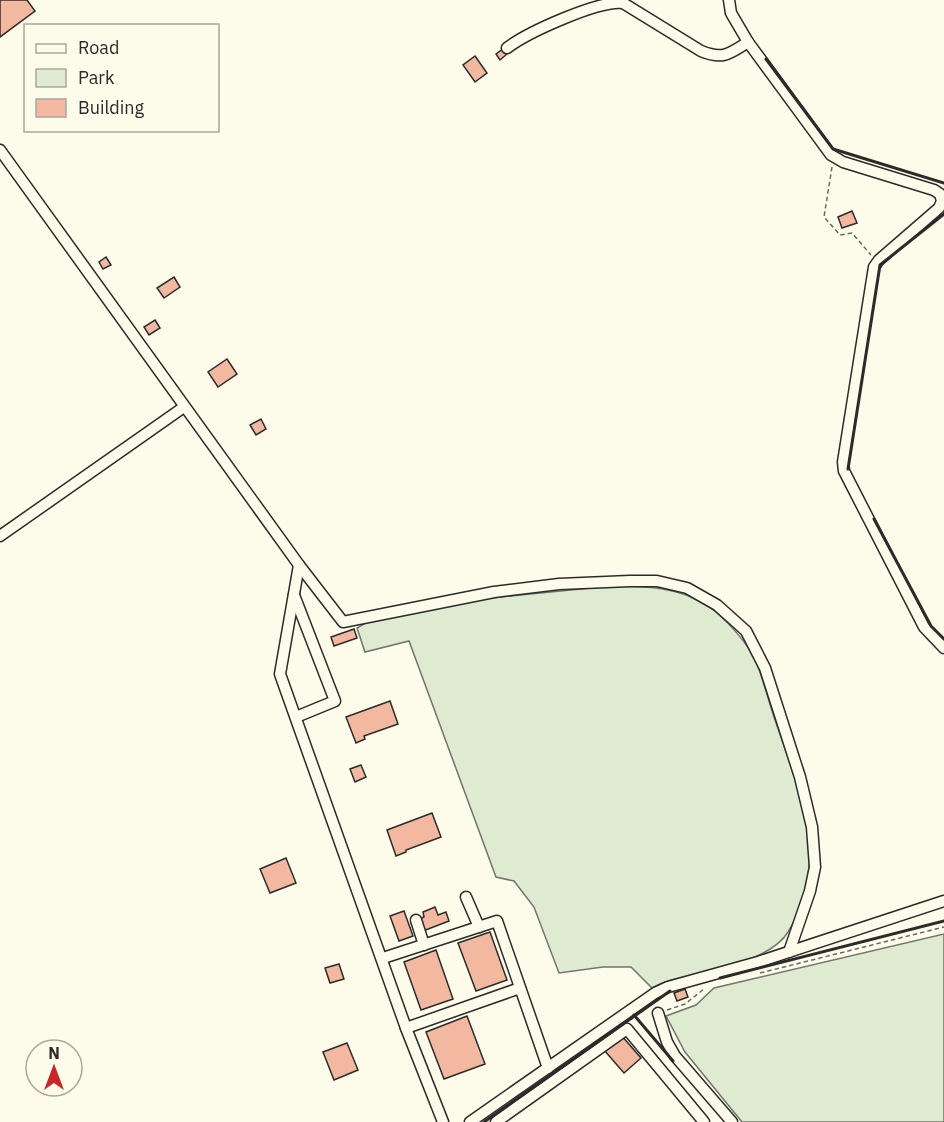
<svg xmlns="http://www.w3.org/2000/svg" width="944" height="1122" font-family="'IBM Plex Sans',sans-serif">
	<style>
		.green { fill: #deebd1; stroke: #74746e; stroke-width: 1.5 }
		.building { fill: #f2b8a0; stroke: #2b2b2b; stroke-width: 1.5 }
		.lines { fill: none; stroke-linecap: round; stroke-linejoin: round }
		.minor-casing { stroke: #2b2b2b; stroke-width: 13 }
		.path { stroke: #6a6964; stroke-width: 1.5; stroke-dasharray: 4.5 3; stroke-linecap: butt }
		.minor { stroke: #fdfbea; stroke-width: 10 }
		.wall { stroke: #2b2b2b; stroke-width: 3 }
	</style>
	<rect width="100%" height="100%" fill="#fdfbea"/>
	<g class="green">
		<path d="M611,586c33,0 69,1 97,20 17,12 39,36 48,55 7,18 12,38 18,56 12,35 38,101 36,137 -1,25 -8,56 -22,78 -15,25 -62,35 -89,42 -17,4 -32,5 -47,14l-21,-21h-28l-44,6 -25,-66 -20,-26 -18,-4 -87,-236 -44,11 -8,-24 12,-7 122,-23z"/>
		<path d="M944,934v188h-202l-57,-70 -19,-36 30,-11 18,-17z"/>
	</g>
	<g class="building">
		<path d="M0,0h27l8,11 -35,26z"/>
		<path d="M503,49l4,5 -7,6 -4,-6z"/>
		<path d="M475,56l12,17 -12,9 -12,-17z"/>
		<path d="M852,211l5,12 -15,5 -4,-11z"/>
		<path d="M106,257l5,8 -8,4 -4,-7z"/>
		<path d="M174,277l6,10 -16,11 -7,-10z"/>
		<path d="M155,320l5,8 -11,7 -5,-8z"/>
		<path d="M227,359l10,15 -19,13 -10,-15z"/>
		<path d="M261,419l5,10 -10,6 -6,-10z"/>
		<path d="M354,629l3,9 -23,8 -3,-9z"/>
		<path d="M390,701l8,23 -34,12 1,3 -9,4 -10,-26z"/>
		<path d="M361,765l5,12 -11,5 -5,-13z"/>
		<path d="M432,813l9,24 -35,13v2l-10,4 -9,-26z"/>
		<path d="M286,858l10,25 -26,10 -10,-24z"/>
		<path d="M435,907l3,8 8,-3 3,9 -26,10 -4,-12 5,-2 -1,-5z"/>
		<path d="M404,911l9,25 -14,5 -9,-25z"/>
		<path d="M490,932l17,48 -31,11 -18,-48z"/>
		<path d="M436,950l17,49 -32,11 -17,-48z"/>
		<path d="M339,964l5,15 -14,4 -5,-15z"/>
		<path d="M685,989l3,8 -11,4 -3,-8z"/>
		<path d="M467,1016l18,48 -41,15 -18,-47z"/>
		<path d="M621,1035l20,23 -17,15 -20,-23z"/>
		<path d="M347,1043l11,27 -24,10 -11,-28z"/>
	</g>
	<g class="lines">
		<g class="minor-casing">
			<g id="minor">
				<path d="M729,0l2,13 17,29 83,113 12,7 91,28 6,4 2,7 -3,7 -60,52 -5,7 -31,195 1,9 80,156 20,21"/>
				<path d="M507,48c21,-16 92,-48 116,-45l78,48c22,9 28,3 47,-9"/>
				<path d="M0,150l299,415 44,57 151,-30 65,-8 71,-3h27l30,7 30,17 29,26 19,37 35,109 12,50 3,40 -5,24 -21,61"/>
				<path d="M0,536l184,-129"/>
				<path d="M299,565l-19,109 126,354 37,94"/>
				<path d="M294,595l41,106 -39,16"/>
				<path d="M466,897l13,30"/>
				<path d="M416,920l8,25"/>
				<path d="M383,958l114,-37 51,147"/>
				<path d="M658,1013l9,29 8,14 57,66"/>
				<path d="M406,1028l114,-40"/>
				<path d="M470,1122l185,-129 13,-6 90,-25 186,-61"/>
				<path d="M496,1122l131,-93 77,93"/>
			</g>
		</g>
		<g class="path">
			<path d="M832,167l-8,50 16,18 12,-2 19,22"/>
			<path d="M760,973l184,-46"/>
			<path d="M667,1010l18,-6 19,-15"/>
		</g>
		<use href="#minor" class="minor"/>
		<g class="wall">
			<path d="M766,59l67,90 111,34"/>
			<path d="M848,469l32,-204 64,-51"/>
			<path d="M874,519l57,107 13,13"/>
			<path d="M720,978l224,-57"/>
			<path d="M634,1015l39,46"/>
			<path d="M484,1122l186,-131"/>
		</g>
	</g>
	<rect x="24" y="24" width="195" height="108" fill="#fdfbea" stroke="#a9a89e" stroke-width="1.5"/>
	<rect x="36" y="44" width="30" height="9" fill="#fdfbea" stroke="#a9a89e" stroke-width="1.5"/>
	<text x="78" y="54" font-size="18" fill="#2b2b2b">Road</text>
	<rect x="36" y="69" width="30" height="18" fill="#deebd1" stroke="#a9a89e" stroke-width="1.5"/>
	<text x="78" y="84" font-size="18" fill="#2b2b2b">Park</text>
	<rect x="36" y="99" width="30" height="18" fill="#f2b8a0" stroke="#a9a89e" stroke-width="1.5"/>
	<text x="78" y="114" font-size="18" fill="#2b2b2b">Building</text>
	<g transform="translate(54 1068)"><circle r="28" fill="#fdfbea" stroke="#a9a89e" stroke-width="1.5"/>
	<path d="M0-4.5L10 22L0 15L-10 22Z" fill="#c62828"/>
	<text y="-9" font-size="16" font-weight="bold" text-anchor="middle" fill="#2b2b2b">N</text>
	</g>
</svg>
